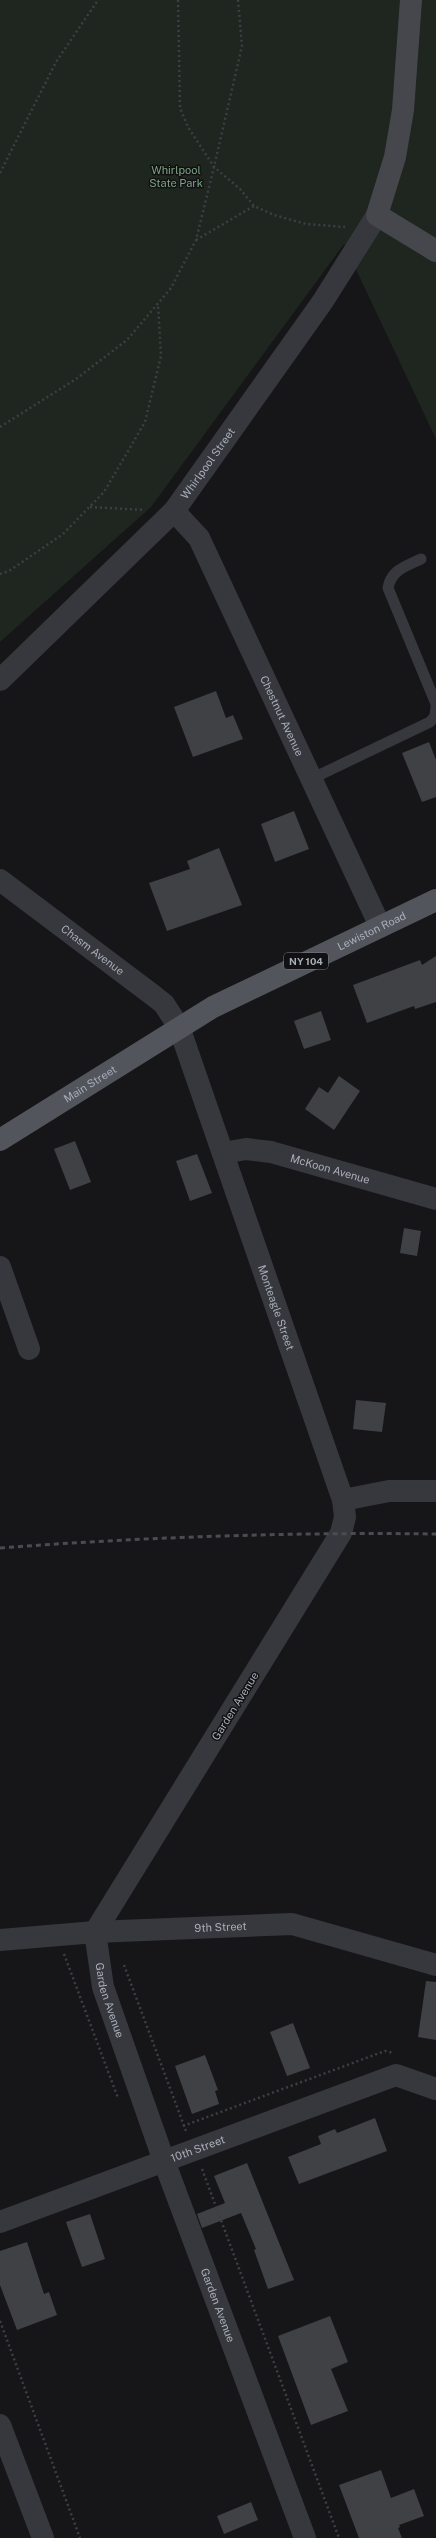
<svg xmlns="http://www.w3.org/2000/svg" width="436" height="2538" font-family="'Public Sans',sans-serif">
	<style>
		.green { fill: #1e261f }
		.building { fill: #404145 }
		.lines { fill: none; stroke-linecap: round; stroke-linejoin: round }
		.path { stroke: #3d3f44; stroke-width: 2.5; stroke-dasharray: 2 3; stroke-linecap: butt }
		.service { stroke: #37383d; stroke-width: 11 }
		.minor { stroke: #37383d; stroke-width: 22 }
		.tertiary { stroke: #37383d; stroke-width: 22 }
		.secondary { stroke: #45474d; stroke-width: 22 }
		.primary { stroke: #53555c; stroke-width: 22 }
		.rail { stroke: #4a4c52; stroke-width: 3; stroke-dasharray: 5 4; stroke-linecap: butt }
		.labels { text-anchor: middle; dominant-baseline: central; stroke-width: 3; stroke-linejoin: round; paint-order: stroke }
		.shield { fill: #111113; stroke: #7b7e86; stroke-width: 1 }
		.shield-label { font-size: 10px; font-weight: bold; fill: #a8adb8 }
		.park-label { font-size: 11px; fill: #7fa381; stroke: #111113 }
		.street-label { font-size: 11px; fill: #a8adb8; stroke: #111113 }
	</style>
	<rect width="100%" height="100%" fill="#161618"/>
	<path class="green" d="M0,0h436v439l-92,-195 -193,263 -151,135z"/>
	<g class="building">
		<path d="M216,691l10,27 7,-3 10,24 -50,18 -19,-50z"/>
		<path d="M429,742l7,18v37l-14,5 -20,-49z"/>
		<path d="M294,811l15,38 -34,13 -14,-38z"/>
		<path d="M219,848l23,57 -75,26 -18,-48 41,-14 -3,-8z"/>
		<path d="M436,956v46l-21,7 -1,-3 -47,17 -14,-38 67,-25 2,5z"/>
		<path d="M321,1011l10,29 -27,9 -10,-28z"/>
		<path d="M339,1076l21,15 -26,39 -29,-21 14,-22 9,6z"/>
		<path d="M75,1141l16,41 -21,8 -16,-41z"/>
		<path d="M197,1154l15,39 -22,8 -14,-40z"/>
		<path d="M404,1228l17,3 -4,25 -17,-3z"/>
		<path d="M356,1400l30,3 -4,29 -29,-3z"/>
		<path d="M426,1981l10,1v58l-18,-3z"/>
		<path d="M293,2023l17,45 -23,8 -17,-44z"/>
		<path d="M205,2055l13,35 -3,1 4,13 -27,10 -17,-48z"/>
		<path d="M375,2118l12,33 -88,33 -11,-27 33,-13 -3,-8 17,-7 2,4z"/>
		<path d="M247,2163l47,117 -26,9 -14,-39 2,-1 -15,-36 -39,15 -5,-14 28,-11 -11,-27z"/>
		<path d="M90,2214l15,45 -23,8 -16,-45z"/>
		<path d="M27,2242l17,52 5,-2 8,23 -40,15 -17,-45v-34z"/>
		<path d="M330,2316l18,46 -17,7 17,42 -37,14 -33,-89z"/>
		<path d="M381,2470l10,28 23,-9 10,27 -25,9 1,2 -2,1 4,10h-43l-20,-53z"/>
		<path d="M251,2502l7,18 -34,14 -7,-18z"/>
	</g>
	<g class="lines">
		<g class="path">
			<path d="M178,0l2,108 8,19 26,40 26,22 14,17 20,9 32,9 39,3"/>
			<path d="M0,173l56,-111 42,-62"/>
			<path d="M196,240l58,-34"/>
			<path d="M0,427l76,-48 51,-39 44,-52 25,-48 18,-73 28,-121 -4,-46"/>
			<path d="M90,507l55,3"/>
			<path d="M0,574l9,-3 54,-37 41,-42 41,-70 16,-66 -3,-51"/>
			<path d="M64,1954l54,144"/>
			<path d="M124,1965l62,166"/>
			<path d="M183,2126l202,-75 8,2"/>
			<path d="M202,2169l137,369"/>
			<path d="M0,2321l80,217"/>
		</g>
		<g class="service">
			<path d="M421,559c-15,7 -30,11 -33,29l48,116"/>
			<path d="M311,779l119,-57 5,-6 1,-9"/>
		</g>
		<g class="minor">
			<path id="s1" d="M174,511l25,27 181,388"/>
			<path id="s2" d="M0,880l154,116 10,8 15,23 164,473 2,17 -4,16 -246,399 8,55 61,174 141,377"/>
			<path id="s3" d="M223,1153l23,-4 25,3 165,47"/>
			<path d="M0,1267l29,82"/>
			<path d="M343,1500l46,-9h47"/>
			<path id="s4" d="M0,1940l95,-8 197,-8 144,41"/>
			<path id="s5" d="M0,2222l396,-147 40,14"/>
			<path d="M0,2425l43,113"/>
		</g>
		<path class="tertiary" id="s6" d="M0,680l174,-169 149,-210 54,-86"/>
		<path class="secondary" d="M411,0l-8,110 -8,47 -18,58 59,36"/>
		<path class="primary" id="s7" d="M0,1140l213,-133 223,-107"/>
		<path class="rail" d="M0,1548c145,-11 291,-16 436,-14"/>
	</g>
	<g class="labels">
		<rect class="shield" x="284" y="953" width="44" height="16" rx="3"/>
		<g class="shield-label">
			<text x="306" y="961">NY 104</text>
		</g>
		<g class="park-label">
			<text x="176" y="170">Whirlpool<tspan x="176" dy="13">State Park</tspan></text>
		</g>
		<g class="street-label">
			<text stroke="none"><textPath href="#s6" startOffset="301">Whirlpool Street</textPath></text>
			<text stroke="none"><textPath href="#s1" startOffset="233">Chestnut Avenue</textPath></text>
			<text stroke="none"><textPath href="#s7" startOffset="427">Lewiston Road</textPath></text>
			<text stroke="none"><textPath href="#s2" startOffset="116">Chasm Avenue</textPath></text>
			<text stroke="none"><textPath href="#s7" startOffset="106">Main Street</textPath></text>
			<text stroke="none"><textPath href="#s3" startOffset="110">McKoon Avenue</textPath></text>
			<text stroke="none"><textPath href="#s2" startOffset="530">Monteagle Street</textPath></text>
			<text transform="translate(235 1706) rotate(-58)">Garden Avenue</text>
			<text stroke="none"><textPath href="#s4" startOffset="221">9th Street</textPath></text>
			<text stroke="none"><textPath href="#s2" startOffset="1306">Garden Avenue</textPath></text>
			<text stroke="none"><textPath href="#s5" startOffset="211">10th Street</textPath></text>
			<text stroke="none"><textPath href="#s2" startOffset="1630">Garden Avenue</textPath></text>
		</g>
	</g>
</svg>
